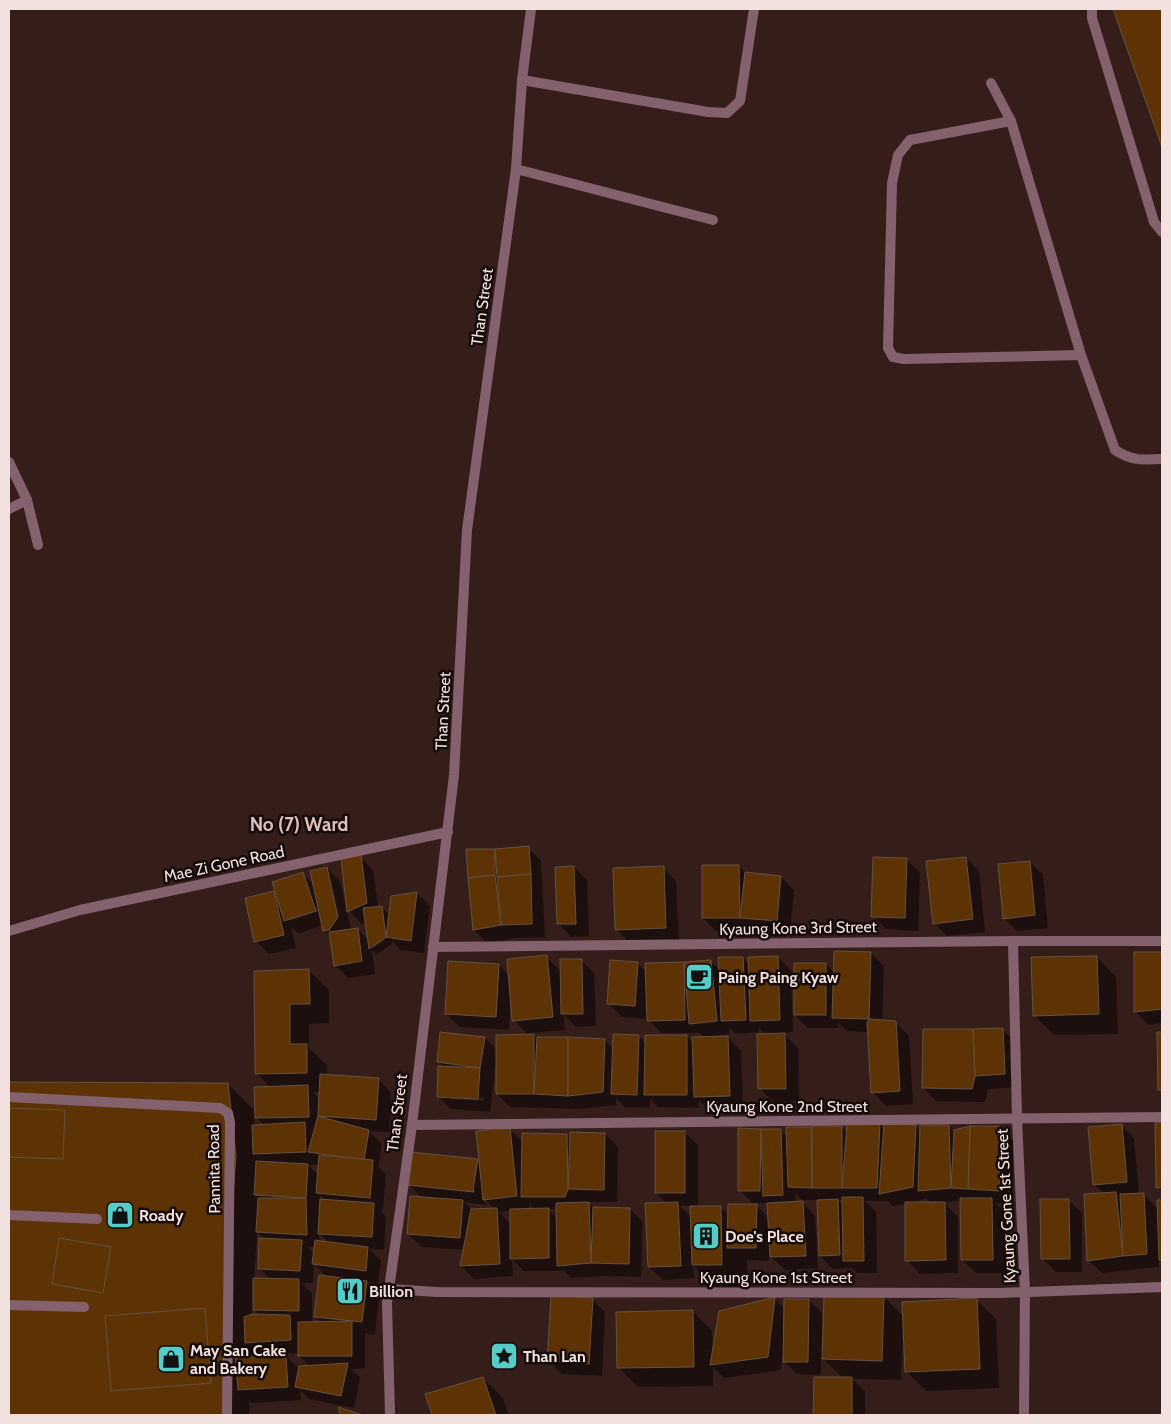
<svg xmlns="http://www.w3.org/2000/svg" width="1171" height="1424" font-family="Cabin,sans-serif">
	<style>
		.shadow { fill: #0007; fill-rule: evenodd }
		.building { fill: #5d3306; stroke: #655141 }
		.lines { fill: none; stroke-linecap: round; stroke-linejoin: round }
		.lane { stroke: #83626e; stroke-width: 10 }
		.street { stroke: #83626e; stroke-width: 10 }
		.labels { text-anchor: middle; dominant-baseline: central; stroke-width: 5; stroke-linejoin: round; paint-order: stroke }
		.street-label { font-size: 16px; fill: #f2e1de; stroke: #150b09 }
		.poi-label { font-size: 16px; font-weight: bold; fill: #f2e1de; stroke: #150b09; text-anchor: start }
		.quarter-label { font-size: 19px; font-weight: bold; fill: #dfbeba; stroke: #150b09 }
	</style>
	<rect width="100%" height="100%" fill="#351d1a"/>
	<g class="shadow">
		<path d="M1114,9h48v134z"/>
		<path d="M528,848l13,13 4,76 -30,1 -28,5 -13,-13 -7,-79h28z"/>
		<path d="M360,857l13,13 5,37h3l7,6 1,7 3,-22 25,-5 13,13 -6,47 -24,-3 -8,-9v3l-16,11 -4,-5 3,24 -27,4 -13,-13 -4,-27 -7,-8 -1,-5 -25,9 -7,-7 5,21 -27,6 -13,-13 -10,-43 30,-6 27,-18 11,11 13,-17 13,13 11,49 6,-1 12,12 -2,-19 -5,2 -14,-14zM321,907l1,3 -31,10v-3zM390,933l2,2 -19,13v-3z"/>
		<path d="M966,858l13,13 6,61 -38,4 -13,-13z"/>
		<path d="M907,860l13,13 -2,58 -32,-2 -13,-13z"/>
		<path d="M1030,862l13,13 5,53 -31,3 -13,-13z"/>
		<path d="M739,866l7,7 35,4 13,13 -4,43 -36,-3 -38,1 -13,-13z"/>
		<path d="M574,867l13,13 2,56 -18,1 -13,-14z"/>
		<path d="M663,868l13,13 3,60 -49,2 -14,-14z"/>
		<path d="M871,953l13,13 -2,56 14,1 13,13 4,68 -27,2 -13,-14 -4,-60 -22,-1 -8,-8 -1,5h-30l-13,-13 31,-51 9,9z"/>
		<path d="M1135,953h27v70l-13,2 -13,-13z"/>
		<path d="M546,957l16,15 19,-12 13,13 2,53 -20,1 -12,-12 1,15 -34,3 5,5 69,2 9,9 25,-13 7,8 41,-8 7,7 11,-5 -6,-5h-38l-13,-14 -26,-2 -14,-14 29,-40 10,10v-9l63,-3 10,9 23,-12 7,7 28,-8 13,14 2,61 -10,1 15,15 1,53 -26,1 -13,-14 6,-53 -8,-8 1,5 -24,2 -6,-7v7l-16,2v2l15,-1 13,14 2,58 -34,1 -10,-10v8l-41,-1 -8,-8v9l-25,-1 -9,-9v7l-35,4 -71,-2 -13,-13v-31h-1l-6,49 -39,-3 -13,-13 6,-29 -6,-6 47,-23 12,12 31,-15 -14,-15 -2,-17h-2l-1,27 -49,-3 -14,-13 53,-49 11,11zM450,1096l34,2v3l-34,-2z"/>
		<path d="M1097,957l19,20 2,57 -64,1 -20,-20z"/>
		<path d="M309,971l20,19v33l-20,1v24l18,17v11l51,3 13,13 -2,40 -20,-1 13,13 -4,23 8,7 -3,36h-3l6,7 -2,33 -15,-1 12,12 -3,22 -12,-1 13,13 -4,40 -10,-2v35l-14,1 9,8 -6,31 -45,-9 -9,-9 1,10 -49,3 -3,-3v15h-240v-332l219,1 28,28 15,-24 -14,-15 -2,-101zM313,1092h7v7zM254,1115l10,10 -9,1zM320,1164l-1,12 -11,-11zM320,1195l5,6 -5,-1zM257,1232l8,7 -6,29 12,12h-17zM319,1233l10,10 -9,-1zM307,1247h9l-1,8zM314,1264l14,14 -13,39 6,5 -9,1v-30l-11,-10h12zM252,1308l8,8h-8zM251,1346l11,12h-11zM299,1353v3l11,10 -10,4 -16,-16z"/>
		<path d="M1002,1029l13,13 3,45 -30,2 -3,13 -49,-1 -13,-13z"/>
		<path d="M1158,1033h4v59l-3,-3z"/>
		<path d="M1157,1123h5v69l-5,-5z"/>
		<path d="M880,1124l5,5 31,-3 5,6 28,-5 5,5 16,-4 30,-1 13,14v63l-18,-1 10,9 1,61h-30l-14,-13v-59l-19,1 15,15v56l-38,1 -13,-14 -1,-56 -13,2 -5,-5h-23l11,11 1,61h-20l-5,-5 -19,1 -16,-16 1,15 -33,2 -14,-13v-8h-2v12l-22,-1 1,30 -29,1 -26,-26 1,13 -31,2 -14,-13 18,-63 -11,-11 28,-61 14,13v62h22l9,9 25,-11 -14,-15 -1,-61 41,1 7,7v-8l55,-2 5,6zM795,1193l7,7h16l2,52h-3l-2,-36 -13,-14 -6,1zM925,1197l7,7 -20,-2 13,-3zM838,1200h5v6zM754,1203h15v15zM680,1206h11v11z"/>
		<path d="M1121,1125l13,13 5,57 4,-1 15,15v-8h4v60l-3,-3v9l-57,6 -14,-13 16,-66 -10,-10z"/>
		<path d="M509,1128l14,14 43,-7 5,5 34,-6 13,13 -1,55h-30l6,6 37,1 13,13 -2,55 -36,-1 -34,2 -9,-9v2h-38l-12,-12 1,17 -39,3 -13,-13 3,-16 -42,-3 -14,-13 14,-36 -13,-13 68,-25 4,3zM483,1198l12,11 -23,1 -8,-8 22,3zM529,1203l7,7h-6zM548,1209h10v10zM511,1211v13l-12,-12z"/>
		<path d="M1068,1200l14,13v59h-26l-13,-13z"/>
		<path d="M884,1297l20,20 72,-17 20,19 3,69 -73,3 -20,-20 -1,-38h-2l-2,47 -49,-1 13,12v24h-50v-37h28l-22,-21v18l-24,-1 -15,-15 -1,11 -57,8 -11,-11v19l-75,1 -20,-20 75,-56 19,20 1,17h1l60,-50 11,11 24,-9 13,13v17h2z"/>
		<path d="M592,1299l13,13 -3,64 -40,-2 -13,-13z"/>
		<path d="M483,1378l20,20 5,17h-75l-6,-20z"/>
	</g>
	<g class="building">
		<path d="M1113,9h49v138z"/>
		<path d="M529,846l2,28 -34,3 -2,-28z"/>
		<path d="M466,849h29v26l-27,3z"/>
		<path d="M361,855l6,48 -20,9 -6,-54z"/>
		<path d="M873,857l34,1 -2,60 -34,-1z"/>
		<path d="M966,857l7,62 -40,5 -7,-63z"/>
		<path d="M1030,861l5,54 -32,4 -5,-55z"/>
		<path d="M702,865h37l1,53h-38z"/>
		<path d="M574,866l2,58h-19l-2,-57z"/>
		<path d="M664,866l2,62 -51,2 -2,-62z"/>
		<path d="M327,867l11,50 -9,13 -6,1 -13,-60z"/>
		<path d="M303,872l13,39 -32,10 -12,-39z"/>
		<path d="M745,872l36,4 -4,45 -37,-3z"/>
		<path d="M531,874l1,50 -31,1 -4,-48z"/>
		<path d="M495,875l6,50 -28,5 -5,-52z"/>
		<path d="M274,891l10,44 -30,7 -9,-44z"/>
		<path d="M417,892l-6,49 -25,-4 5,-41z"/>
		<path d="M382,906l4,31 -17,12 -6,-41z"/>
		<path d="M358,928l4,33 -28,5 -5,-34z"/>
		<path d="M834,951l37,1 -2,67 -37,-1z"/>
		<path d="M1134,952h28v57l-28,3z"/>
		<path d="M547,955l6,62 -41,4 -5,-62z"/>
		<path d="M778,956l2,64 -30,1 -2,-64z"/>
		<path d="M1097,956l2,58 -66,2 -2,-59z"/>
		<path d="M718,957h25l3,63 -25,1z"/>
		<path d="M560,959h22l1,55h-22z"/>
		<path d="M610,960l28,2 -3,44 -28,-2z"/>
		<path d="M711,960l6,61 -28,3 -5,-62z"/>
		<path d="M448,961l51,3 -3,53 -51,-3z"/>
		<path d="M684,962l1,58 -38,1 -2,-58z"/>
		<rect x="794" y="963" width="32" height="52"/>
		<path d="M309,969l1,35h-20v40h17v29l-52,1 -1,-103z"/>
		<path d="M869,1019l27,2 4,70 -29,2 -4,-70z"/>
		<path d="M1003,1028l2,46 -30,2 -2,-47z"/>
		<path d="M923,1029h50l2,47 -3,13 -50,-1z"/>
		<path d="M440,1032l45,5 -5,31 -43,-6z"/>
		<path d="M1157,1032h5v58h-4z"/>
		<path d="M785,1033l1,56h-28l-1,-55z"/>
		<path d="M534,1034v60h-38v-59z"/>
		<path d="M613,1034l26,1 -2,60 -26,-1z"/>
		<path d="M645,1035h42v60h-43z"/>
		<path d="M728,1036l2,60 -36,1 -2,-60z"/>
		<path d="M537,1037h31v59l-34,-2z"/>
		<path d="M568,1037l37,2 -2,53 -35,4z"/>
		<path d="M438,1066l42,2 -2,31 -41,-2z"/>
		<path d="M320,1074l59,4 -3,42 -58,-4z"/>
		<path d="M9,1082l219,1 8,73 -9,119 -4,140h-214z"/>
		<path d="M308,1085l1,32 -54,1 -1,-31z"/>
		<path d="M9,1108l56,2 -2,49 -54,-2z"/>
		<path d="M318,1116l51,14 -5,30 -56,-8z"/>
		<path d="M305,1122l1,30 -53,2 -1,-29z"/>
		<path d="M1155,1122h7v66h-6z"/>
		<path d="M847,1123h33l-3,65h-35z"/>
		<path d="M884,1123l32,2 -3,62 -34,7z"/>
		<path d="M1122,1124l5,58 -34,3 -5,-58z"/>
		<path d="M920,1125h29l2,63 -33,3z"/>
		<rect x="812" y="1126" width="30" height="62"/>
		<path d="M970,1126h30v65l-32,-2z"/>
		<path d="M970,1126l-2,63 -17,-1 3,-58z"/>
		<path d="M510,1127l7,69 -34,4 -7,-69z"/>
		<path d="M786,1127h25l1,61 -24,-1z"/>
		<path d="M738,1128l23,1 -1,62h-22z"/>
		<path d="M761,1129h20l2,66 -20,1z"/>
		<rect x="655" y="1131" width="30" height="62"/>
		<path d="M570,1132l35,1 -1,57 -36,-1z"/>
		<path d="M522,1133l45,1 1,55 -3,8h-44z"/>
		<path d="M411,1152l67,7 -5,30 1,3 -67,-7z"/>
		<path d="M319,1155l54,5 -3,38 -54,-5z"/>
		<path d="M256,1161l52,3 -2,34 -52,-3z"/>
		<path d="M1116,1192l7,64 -36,5 -3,-67z"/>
		<path d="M1144,1193l3,61 -24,2 -3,-62z"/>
		<path d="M410,1196l53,4 -3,38 -53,-4z"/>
		<path d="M842,1197h21l1,64h-21z"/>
		<path d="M258,1198h48l1,37 -51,-3z"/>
		<path d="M960,1198h32l1,62h-32z"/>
		<path d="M320,1199l54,4 -2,34 -54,-3z"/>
		<path d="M838,1199l2,56 -21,1 -2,-56z"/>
		<path d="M1040,1199h29l1,60h-29z"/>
		<path d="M1157,1200h5v60h-3z"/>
		<path d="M803,1201l3,55 -36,1 -3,-54z"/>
		<path d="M589,1202l2,61 -34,3 -1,-63z"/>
		<path d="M678,1202l3,64 -33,1 -3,-64z"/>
		<path d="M905,1202h40l1,58 -41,1z"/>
		<path d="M728,1204h29l-1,44h-29z"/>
		<path d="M690,1206h31l1,59h-30z"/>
		<path d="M593,1207l37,1 -1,56 -38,-1z"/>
		<path d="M497,1208l3,56 -40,2 11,-57z"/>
		<path d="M549,1208v50l-39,1v-50z"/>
		<path d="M59,1238l52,9 -8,46 -51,-9z"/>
		<path d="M259,1238l43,2 -2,31 -42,-2z"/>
		<path d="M315,1240l53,7 -2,24 -54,-7z"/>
		<path d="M319,1275l48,6 -5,41 -48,-5z"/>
		<path d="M253,1278l46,1v32l-46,-1z"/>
		<path d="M824,1294l60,2 -2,65 -60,-2z"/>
		<path d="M551,1295l42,3 -4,66 -42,-3z"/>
		<path d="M775,1297l-7,60 -58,8 9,-54z"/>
		<path d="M977,1298l3,71 -75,3 -3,-70z"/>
		<path d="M784,1299h25l-1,63h-25z"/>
		<path d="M205,1308l6,75 -100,8 -6,-75z"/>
		<path d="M693,1310l1,57 -77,1 -1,-56z"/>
		<path d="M252,1314l38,1 1,25 -46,3 -1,-26z"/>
		<path d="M352,1321v35h-54v-34z"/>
		<path d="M286,1355l2,32 -50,3 -3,-32z"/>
		<path d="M348,1363l-7,33 -46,-9 4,-21z"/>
		<path d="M483,1377l13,38h-64l-7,-21z"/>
		<path d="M814,1377h38v38h-39z"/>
		<path d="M338,1407l25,8h-23z"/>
	</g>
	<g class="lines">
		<g class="lane">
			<path d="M1092,9v9l62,204 8,10"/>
			<path d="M516,169l197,51"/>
			<path d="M9,509l18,-9"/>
		</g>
		<g class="street">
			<path d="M522,80l186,32 19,1 13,-12 14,-92"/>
			<path d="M991,83l20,38 70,234 34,95c17,11 27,10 47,9"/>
			<path d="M1011,121l-101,19 -12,15 -6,28 -4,165 5,9 11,2 177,-4"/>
			<path d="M9,462l18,38 11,45"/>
			<path d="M9,931l71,-21 368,-78"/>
			<path d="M1013,941l4,178 8,173 -1,123"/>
			<path d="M433,947l580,-6h149"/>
			<path d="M9,1097l211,11 8,5 2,9 -3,293"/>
			<path d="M412,1125l750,-8"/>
			<path d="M9,1215l88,4"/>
			<path d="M390,1289l47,3 563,1 162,-6"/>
			<path d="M9,1305l75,2"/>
			<path d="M390,1415l-3,-112 25,-178 42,-350 13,-245 49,-361 6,-89 9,-71"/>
		</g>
	</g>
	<defs>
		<g id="cafe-square" transform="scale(1.4375)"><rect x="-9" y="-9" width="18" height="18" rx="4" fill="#54cdc8" stroke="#150b09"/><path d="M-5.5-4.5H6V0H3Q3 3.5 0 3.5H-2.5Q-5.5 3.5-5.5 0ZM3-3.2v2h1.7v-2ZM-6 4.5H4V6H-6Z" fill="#111"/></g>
		<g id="shop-square" transform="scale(1.4375)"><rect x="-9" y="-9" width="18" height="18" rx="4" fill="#54cdc8" stroke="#150b09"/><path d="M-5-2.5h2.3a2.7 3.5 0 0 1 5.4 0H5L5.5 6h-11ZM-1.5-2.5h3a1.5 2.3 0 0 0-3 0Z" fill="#111"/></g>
		<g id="building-square" transform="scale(1.4375)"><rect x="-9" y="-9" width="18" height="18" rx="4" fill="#54cdc8" stroke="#150b09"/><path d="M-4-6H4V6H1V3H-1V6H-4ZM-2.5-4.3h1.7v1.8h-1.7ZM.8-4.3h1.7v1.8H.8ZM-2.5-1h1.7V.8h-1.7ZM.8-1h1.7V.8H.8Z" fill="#111"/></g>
		<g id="restaurant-square" transform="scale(1.4375)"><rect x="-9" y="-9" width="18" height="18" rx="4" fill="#54cdc8" stroke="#150b09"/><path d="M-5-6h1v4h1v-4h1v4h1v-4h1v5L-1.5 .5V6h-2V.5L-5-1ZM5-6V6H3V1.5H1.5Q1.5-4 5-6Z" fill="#111"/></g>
		<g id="sight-square" transform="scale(1.4375)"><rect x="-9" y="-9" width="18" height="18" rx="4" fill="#54cdc8" stroke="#150b09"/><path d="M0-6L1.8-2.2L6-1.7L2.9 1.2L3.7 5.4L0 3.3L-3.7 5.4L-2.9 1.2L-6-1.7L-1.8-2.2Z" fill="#111"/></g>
	</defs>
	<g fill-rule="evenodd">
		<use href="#cafe-square" x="699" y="977"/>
		<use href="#shop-square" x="120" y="1215"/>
		<use href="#building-square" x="706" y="1236"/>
		<use href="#restaurant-square" x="350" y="1291"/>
		<use href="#sight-square" x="504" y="1356"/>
		<use href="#shop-square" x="171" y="1359"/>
	</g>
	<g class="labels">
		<g class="street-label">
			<text transform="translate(482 307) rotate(-82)">Than Street</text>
			<text transform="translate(443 711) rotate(-87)">Than Street</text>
			<text transform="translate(224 864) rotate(-12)">Mae Zi Gone Road</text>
			<text transform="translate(798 928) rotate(-1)">Kyaung Kone 3rd Street</text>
			<text x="787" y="1106">Kyaung Kone 2nd Street</text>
			<text transform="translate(397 1113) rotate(-83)">Than Street</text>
			<text transform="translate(214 1169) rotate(-91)">Pannita Road</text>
			<text transform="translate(1006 1206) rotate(-93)">Kyaung Gone 1st Street</text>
			<text x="776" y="1277">Kyaung Kone 1st Street</text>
		</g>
		<g class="poi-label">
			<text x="718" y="977">Paing Paing Kyaw</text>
			<text x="139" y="1215">Roady</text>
			<text x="725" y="1236">Doe's Place</text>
			<text x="369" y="1291">Billion</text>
			<text x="190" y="1350">May San Cake<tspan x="190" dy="18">and Bakery</tspan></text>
			<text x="523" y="1356">Than Lan</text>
		</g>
		<g class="quarter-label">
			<text x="299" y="824">No (7) Ward</text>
		</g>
	</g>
	<rect width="1171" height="1424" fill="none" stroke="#f2e1de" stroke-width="20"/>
</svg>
